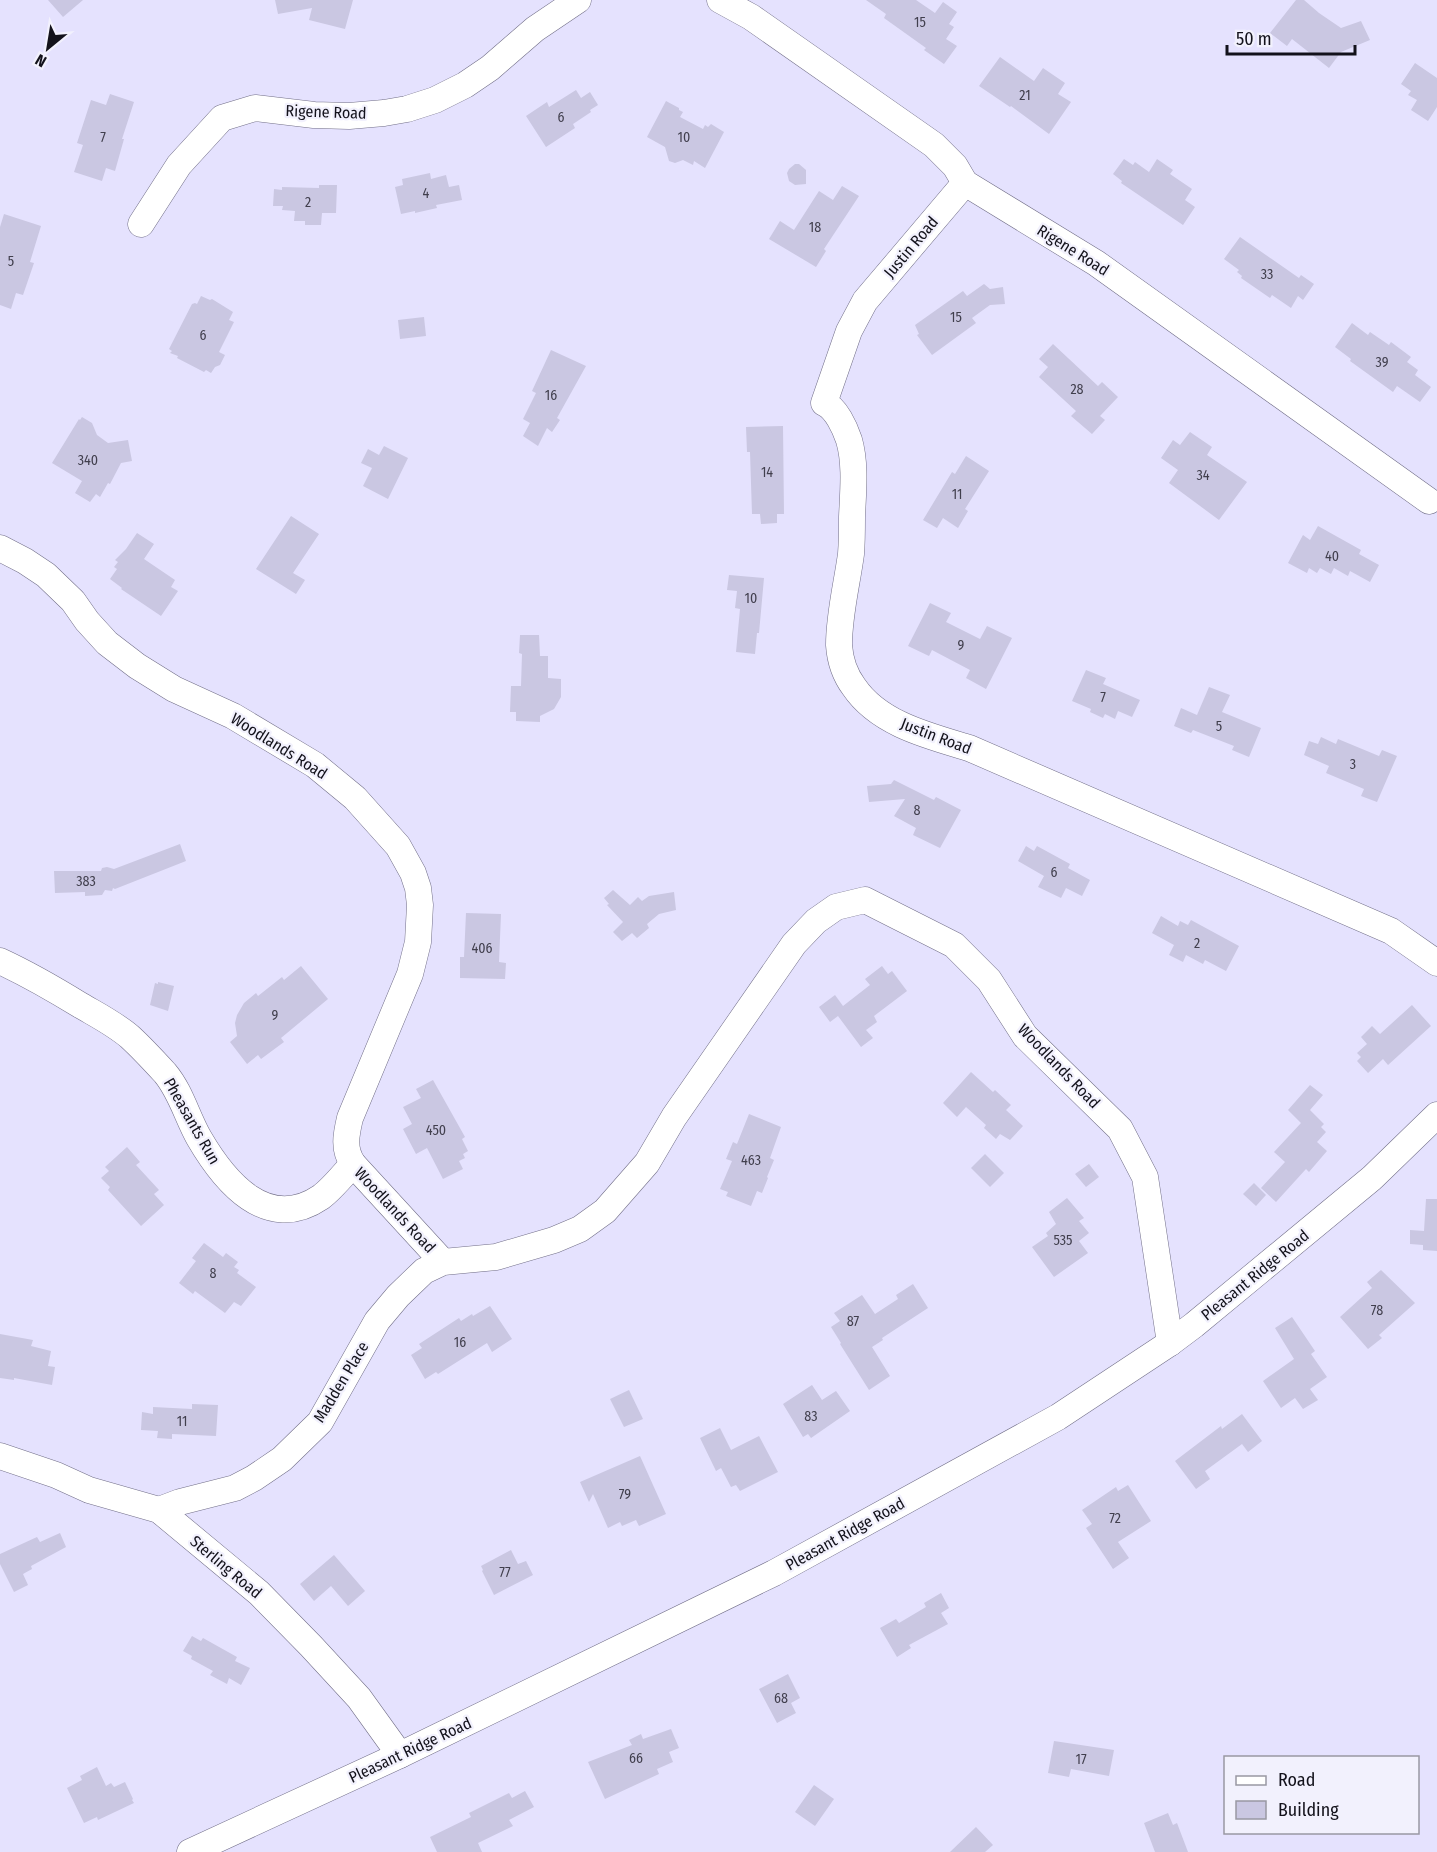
<svg xmlns="http://www.w3.org/2000/svg" width="1437" height="1852" font-family="'Fira Sans Condensed',sans-serif">
	<style>
		.building { fill: #cac7e2 }
		.lines { fill: none; stroke-linecap: round; stroke-linejoin: round }
		.minor-casing { stroke: #726f88; stroke-width: 27 }
		.minor { stroke: #fff; stroke-width: 26 }
		.labels { text-anchor: middle; dominant-baseline: central; stroke-width: 4.5; stroke-linejoin: round; paint-order: stroke }
		.number-label { font-size: 14px; fill: #413f4d }
		.street-label { font-size: 16px; fill: #13121b; stroke: #f2f1fd }
	</style>
	<rect width="100%" height="100%" fill="#e5e2fe"/>
	<g class="building">
		<path d="M48,0h35l-20,17z"/>
		<path d="M275,0h78l-8,29 -36,-9 3,-12 -34,6z"/>
		<path d="M866,0h50l19,13 8,-11 14,10 -8,12 5,3 -8,12 11,7 -13,18 -20,-14 2,-2 -42,-30 2,-4z"/>
		<path d="M1296,0h8l15,13 22,15 20,-7 9,19 -29,12 -12,16 -37,-29 -5,7 -17,-13z"/>
		<path d="M1000,57l34,24 9,-13 22,15 -7,11 13,8 -22,32 -38,-28 -1,1 -31,-21z"/>
		<path d="M1415,63l22,15v29l-9,14 -17,-11 6,-10 -9,-5 3,-4 -10,-7z"/>
		<path d="M576,90l5,8 9,-6 8,13 -8,5 1,2 -18,12 2,4 -29,19 -20,-31 21,-14 2,5z"/>
		<path d="M110,94l24,8 -12,37h2l-9,32 -9,-3 -4,13 -28,-9 9,-27 -6,-2 14,-43 15,5z"/>
		<path d="M666,101l13,7v2l4,2 -3,5 23,12 2,-4 3,2 3,-3 13,8 -19,36 -11,-7 -1,4 -10,-5 -8,3 -6,-2 -4,-14 -18,-10z"/>
		<path d="M1124,159l9,6 2,-3 14,10 8,-13 16,11 -3,4 22,15 -7,11 10,7 -12,18 -62,-42 1,-2 -9,-7z"/>
		<path d="M795,164h4l7,6v14l-11,1 -6,-4 -2,-8 2,-4z"/>
		<path d="M430,173l1,6 15,-4 3,12 10,-2 3,15 -26,5 1,3 -22,5v-2l-14,3 -6,-27 8,-2 -1,-6z"/>
		<path d="M319,185h18l-1,28h-14l-1,12h-16v-4h-11l1,-10 -13,-1 1,-4h-10l1,-17 8,1v-3l37,1z"/>
		<path d="M842,186l17,10 -35,53 2,2 -10,16 -47,-28 11,-18 14,9 25,-39 14,9z"/>
		<path d="M4,214l37,12 -11,36 4,1 -11,32 -7,-2 -5,16 -11,-4v-78z"/>
		<path d="M1240,237l59,41 2,-3 13,9 -11,16 -5,-4 -7,12 -19,-13 -2,3 -29,-20 1,-2 -5,-4 2,-2 -15,-11z"/>
		<path d="M984,284l6,5 13,-2 2,17 -15,1 -18,13 4,5 -44,32 -15,-20 2,-1 -4,-9 48,-34 4,5z"/>
		<path d="M201,296l9,4 2,-1 21,13 -4,8 5,2 -15,30 6,3 -5,10 -5,2 -4,6 -5,-3 -2,2 -27,-14 1,-2 -8,-3 2,-2 -3,-2 23,-45 3,-1 2,1z"/>
		<path d="M424,317l2,19 -26,3 -2,-19z"/>
		<path d="M1352,323l16,12 2,-3 19,13 2,-3 20,15 -4,5 11,8 -3,5 16,12 -11,15 -23,-16 -4,6 -43,-31 1,-2 -16,-12z"/>
		<path d="M1053,344l45,42 4,-4 16,15 -18,19 5,4 -13,14 -21,-18 5,-5 -37,-34 9,-10 -9,-8z"/>
		<path d="M551,350l35,16 -29,52 3,2 -8,12 -5,-4 -9,18 -15,-10 7,-13 -7,-4 13,-26 -4,-2z"/>
		<path d="M82,417l10,6 5,12 11,8 20,-3 4,21 -11,2 -11,21 -2,-1 -8,14 -4,-3 -6,8 -15,-9 7,-12 -30,-18 27,-44 1,1z"/>
		<path d="M783,426l1,88h-7v9l-16,1 -1,-10h-8l-2,-62h-3l-1,-25z"/>
		<path d="M1190,432l22,15 -5,8 40,27 -28,38 -50,-37 9,-13 -17,-12 12,-18 7,5z"/>
		<path d="M384,446l24,12 -20,41 -25,-13 9,-18 -11,-5 7,-14 11,6z"/>
		<path d="M966,456l23,15 -24,38 3,2 -10,17 -15,-10 -6,10 -14,-8 29,-48 3,2z"/>
		<path d="M291,516l28,18 -26,39 12,7 -9,14 -40,-25z"/>
		<path d="M1318,526l43,24 -2,4 20,11 -9,17 -20,-11 -2,5 -14,-8 -3,6 -11,-6 -3,5 -8,-5 -2,5 -19,-10 15,-28 7,5z"/>
		<path d="M137,533l17,11 -10,15 31,21 -4,7 7,4 -17,25 -40,-27 1,-1 -12,-9 7,-10 -3,-2 4,-5 -3,-2 11,-11z"/>
		<path d="M729,575l35,3 -5,55h-2l-2,21 -19,-2 4,-43 -5,-1 2,-17 -10,-1z"/>
		<path d="M930,603l21,10 -5,9 34,17 7,-13 25,12 -26,51 -20,-11 4,-8 -38,-20 -3,6 -21,-10z"/>
		<path d="M520,635h19l1,21h8v22l13,1v18l-7,12 -14,7v6l-24,-1v-9h-6l1,-26h10l1,-32 -3,-1z"/>
		<path d="M1086,670l20,8 -3,6 37,16 -8,17 -14,-6 -3,8 -10,-5 -2,4 -13,-6 1,-3 -19,-8z"/>
		<path d="M1209,687l21,8 -8,17 39,16 -12,29 -17,-7 2,-4 -41,-16 -2,3 -17,-7 7,-18 16,7z"/>
		<path d="M1321,737l15,7 2,-5 41,17 3,-6 15,6 -20,46 -16,-6 3,-7 -38,-16 3,-7 -25,-11 5,-14 9,3z"/>
		<path d="M894,780l40,20 2,-3 25,13 -21,38 -27,-13 3,-7 -22,-12 11,-17 -36,3 -2,-16 24,-2z"/>
		<path d="M180,844l6,17 -71,28 -2,-1 -1,3 -7,-1 -3,5 -17,1v-4l-30,1 -1,-22h47l1,-3 5,-1 7,2z"/>
		<path d="M1026,846l8,5 3,-5 33,18 -2,4 22,12 -8,16 -16,-8 -5,10 -23,-11 6,-11 -26,-15z"/>
		<path d="M613,890l17,15 8,-8 4,4 7,-5 25,-4 2,18 -17,4 -12,10 2,4 -12,10 -5,-5 -10,8 -9,-9 10,-10 -16,-17 2,-1 -5,-6z"/>
		<path d="M466,913l35,1 -2,48 7,1 -1,16 -45,-1v-21h4z"/>
		<path d="M1161,916l17,10 2,-5 8,4 3,-5 48,26 -13,25 -21,-11 -2,4 -17,-9 -3,7 -14,-7 5,-10 -22,-12z"/>
		<path d="M301,966l27,33 -47,39 3,4 -23,17 -3,-4 -11,9 -17,-22 7,-6 -2,-13 2,-8 7,-12 12,-10 2,3 24,-19 2,3z"/>
		<path d="M882,966l6,8 4,-3 15,20 -33,25 3,6 -11,8 7,8 -12,9 -23,-31 -8,6 -11,-15 16,-12 8,11 27,-21 -5,-6z"/>
		<path d="M158,982l16,4 -6,25 -18,-6 5,-22 3,1z"/>
		<path d="M1412,1005l19,21 -43,39 -5,-6 -15,14 -11,-12 4,-4 -4,-4 10,-9 -6,-7 11,-11 8,8z"/>
		<path d="M971,1072l22,20 2,-2 16,15 -5,5 17,16 -13,14 -10,-6 -4,5 -12,-11 2,-3 -20,-18 -9,10 -14,-14z"/>
		<path d="M433,1080l32,57 -3,2 6,12 -5,3 2,4 -6,3 4,8 -20,10 -16,-31 -11,6 -13,-25 9,-5 -9,-17 18,-9 -5,-9z"/>
		<path d="M1310,1085l13,10 -13,15 14,14 -3,3 5,5 -9,10 10,9 -18,21 -3,-3 -30,33 -15,-14 24,-26 -11,-10 27,-29 -13,-13z"/>
		<path d="M749,1114l32,13 -11,31 4,2 -7,17 1,1 -6,15 -5,-2 -6,15 -25,-10 2,-4 -8,-3 12,-28 -6,-2 7,-17 4,2z"/>
		<path d="M127,1147l13,15 -4,3 23,25 -5,4 10,11 -23,21 -33,-36 2,-3 -9,-9 8,-7 -4,-4z"/>
		<path d="M985,1154l19,19 -14,14 -19,-19z"/>
		<path d="M1089,1164l10,13 -13,10 -11,-13z"/>
		<path d="M1254,1183l12,12 -10,11 -13,-12z"/>
		<path d="M1067,1198l17,20 -5,3 10,12 -10,8 9,12 -34,24 -22,-30 16,-11 -2,-3 10,-9 -7,-12z"/>
		<path d="M1426,1199h11v52l-14,-1v-5l-13,-1v-14l14,1z"/>
		<path d="M204,1243l19,14 3,-4 12,9 -4,5 5,3 -2,3 19,14 -15,19 -7,-4 -9,11 -30,-22 -2,3 -14,-11 17,-22 -4,-3z"/>
		<path d="M1381,1270l34,33 -36,32 3,3 -14,11 -28,-32 32,-29 -5,-6z"/>
		<path d="M913,1284l15,24 -46,30 1,2 -11,7 18,29 -21,14 -29,-46 1,-1 -10,-16 9,-6 -6,-8 28,-18 13,19 23,-15 -2,-4z"/>
		<path d="M490,1306l22,33 -20,13 -5,-9 -49,31 -2,-2 -11,7 -14,-24 11,-7 -3,-4 40,-26 2,3 11,-7 1,2z"/>
		<path d="M1292,1317l23,34 -4,3 16,23 -17,12 8,11 -15,9 -8,-11 -14,10 -18,-27 31,-22 -19,-31z"/>
		<path d="M0,1334l33,6 -2,6 20,5 -3,15 7,1 -3,18 -38,-7v2l-14,-2z"/>
		<path d="M812,1385l10,15 14,-9 14,20 -39,27 -3,-4 -5,3 -20,-33z"/>
		<path d="M629,1390l14,29 -19,8 -14,-28z"/>
		<path d="M192,1404l26,1 -2,31 -44,-2v5l-15,-1 1,-7 -17,-1 1,-18 11,2v-7l39,2z"/>
		<path d="M1242,1414l20,27 -14,11 -6,-8 -37,27 5,8 -14,10 -21,-28 46,-35 1,3z"/>
		<path d="M720,1428l11,22 28,-14 19,36 -38,19 -4,-6 -5,2 -10,-19 -5,3 -16,-33z"/>
		<path d="M640,1456l26,58 -27,12 -3,-6 -14,6 -2,-4 -12,6 -15,-34 -4,8 -9,-20z"/>
		<path d="M1128,1485l23,36 -33,21 11,16 -16,11 -27,-41 6,-4 -10,-14 34,-23 2,4z"/>
		<path d="M60,1533l6,14 -35,19 1,3 -9,5 5,11 -14,7 -14,-28v-10l37,-17 3,5z"/>
		<path d="M511,1550l7,14 8,-3 7,14 -39,20 -12,-24 1,-1 -2,-4z"/>
		<path d="M334,1555l31,36 -17,15 -17,-20 -17,15 -14,-17z"/>
		<path d="M941,1593l8,15 -8,5 7,11 -39,21 2,3 -14,9 -17,-29 16,-9 3,4 27,-16 -2,-4z"/>
		<path d="M192,1636l9,5 2,-3 34,19 -2,4 15,7 -9,17 -12,-7 -2,6 -17,-9 3,-4 -22,-12 1,-3 -9,-5z"/>
		<path d="M788,1674l12,24 -9,5 5,10 -19,10 -18,-34z"/>
		<path d="M671,1729l8,19 -10,4 4,10 -16,7 2,5 -54,25 -17,-37 44,-17 -3,-5 12,-6 2,5z"/>
		<path d="M1054,1741l60,9 -5,26 -38,-7 -2,8 -21,-4z"/>
		<path d="M97,1767l9,19 5,-3 3,4 11,-5 8,17 -1,1 2,3 -36,17 -1,-3 -13,6 -17,-35 15,-8 -2,-4z"/>
		<path d="M814,1785l20,14 -19,27 -20,-14z"/>
		<path d="M525,1791l9,16 -25,13 4,6 -35,17 4,9h-45l-7,-15 41,-20 -2,-4 40,-20 3,5z"/>
		<path d="M1168,1813l5,12 4,-2 11,29h-33l-11,-29z"/>
		<path d="M976,1827l17,18 -8,7h-35z"/>
	</g>
	<g class="lines">
		<g class="minor-casing">
			<g id="minor">
				<path d="M720,0l31,17 183,128 21,21 10,17 131,80 333,238"/>
				<path d="M965,183l-100,118 -16,30 -25,72c12,5 21,25 25,37 7,24 4,52 3,77 0,12 0,25 -1,37 -4,30 -12,60 -12,91 1,15 6,30 15,42 25,37 75,49 115,61l422,183 46,32"/>
				<path d="M141,224l38,-59 43,-47 33,-10 59,7 35,1 35,-3 23,-4 28,-9 30,-15 25,-17 45,-39 43,-29"/>
				<path d="M0,548l25,13 21,14 27,26 14,20 20,22 30,23 37,23 59,27 82,49 40,33 43,48 15,27 5,15 2,17 -2,37 -8,32 -60,144c-4,17 -7,31 3,46l90,98"/>
				<path d="M0,961c28,13 54,28 80,44 17,10 35,19 50,32 12,11 24,24 35,36 16,19 22,44 34,65 25,43 68,96 122,59 11,-8 22,-22 32,-33"/>
				<path d="M0,1456l56,19 33,15 70,20 100,83 52,53 48,52 41,57"/>
				<path d="M159,1510l21,-8 55,-14 19,-10 28,-19 38,-37 57,-101 21,-25 26,-25 19,-9 53,-5 58,-17 26,-11 25,-18 42,-48 27,-46 120,-173 22,-23 20,-14 29,-7 89,45 35,35 36,56 95,93 25,48 25,166"/>
				<path d="M190,1852l210,-97 374,-182 284,-156 112,-74 24,-18 178,-147 65,-63"/>
			</g>
		</g>
		<use href="#minor" class="minor"/>
	</g>
	<g class="labels">
		<g class="number-label">
			<text x="920" y="22">15</text>
			<text x="1025" y="95">21</text>
			<text x="561" y="117">6</text>
			<text x="103" y="137">7</text>
			<text x="684" y="137">10</text>
			<text x="426" y="193">4</text>
			<text x="308" y="202">2</text>
			<text x="815" y="227">18</text>
			<text x="11" y="261">5</text>
			<text x="1267" y="274">33</text>
			<text x="956" y="317">15</text>
			<text x="203" y="335">6</text>
			<text x="1382" y="362">39</text>
			<text x="1077" y="389">28</text>
			<text x="551" y="395">16</text>
			<text x="88" y="460">340</text>
			<text x="767" y="472">14</text>
			<text x="1203" y="475">34</text>
			<text x="957" y="494">11</text>
			<text x="1332" y="556">40</text>
			<text x="751" y="598">10</text>
			<text x="961" y="645">9</text>
			<text x="1103" y="697">7</text>
			<text x="1219" y="726">5</text>
			<text x="1353" y="764">3</text>
			<text x="917" y="810">8</text>
			<text x="1054" y="872">6</text>
			<text x="86" y="881">383</text>
			<text x="1197" y="943">2</text>
			<text x="482" y="948">406</text>
			<text x="275" y="1015">9</text>
			<text x="436" y="1130">450</text>
			<text x="751" y="1160">463</text>
			<text x="1063" y="1240">535</text>
			<text x="213" y="1273">8</text>
			<text x="1377" y="1310">78</text>
			<text x="853" y="1321">87</text>
			<text x="460" y="1342">16</text>
			<text x="811" y="1416">83</text>
			<text x="182" y="1421">11</text>
			<text x="625" y="1494">79</text>
			<text x="1115" y="1518">72</text>
			<text x="505" y="1572">77</text>
			<text x="781" y="1698">68</text>
			<text x="636" y="1758">66</text>
			<text x="1081" y="1759">17</text>
		</g>
		<g class="street-label">
			<text transform="translate(326 112) rotate(2)">Rigene Road</text>
			<text transform="translate(911 247) rotate(-50)">Justin Road</text>
			<text transform="translate(1073 250) rotate(32)">Rigene Road</text>
			<text transform="translate(936 736) rotate(21)">Justin Road</text>
			<text transform="translate(279 746) rotate(32)">Woodlands Road</text>
			<text transform="translate(1059 1066) rotate(46)">Woodlands Road</text>
			<text transform="translate(192 1121) rotate(60)">Pheasants Run</text>
			<text transform="translate(395 1210) rotate(47)">Woodlands Road</text>
			<text transform="translate(1255 1275) rotate(-39)">Pleasant Ridge Road</text>
			<text transform="translate(341 1382) rotate(-59)">Madden Place</text>
			<text transform="translate(845 1534) rotate(-29)">Pleasant Ridge Road</text>
			<text transform="translate(226 1567) rotate(40)">Sterling Road</text>
			<text transform="translate(410 1750) rotate(-25)">Pleasant Ridge Road</text>
		</g>
	</g>
	<rect x="1224" y="1756" width="195" height="78" fill="#f2f1fd" stroke="#9998a3" stroke-width="1.5"/>
	<rect x="1236" y="1776" width="30" height="9" fill="#ffffff" stroke="#9998a3" stroke-width="1.5"/>
	<text x="1278" y="1786" font-size="18" fill="#13121b">Road</text>
	<rect x="1236" y="1801" width="30" height="18" fill="#cac7e2" stroke="#9998a3" stroke-width="1.5"/>
	<text x="1278" y="1816" font-size="18" fill="#13121b">Building</text>
	<g transform="translate(48 48) rotate(210)" stroke="#f2f1fd" stroke-width="4.5" paint-order="stroke">
	<path d="M0-4.5L10 22L0 15L-10 22Z" fill="#13121b"/>
	<text y="-9" font-size="16" font-weight="bold" text-anchor="middle" fill="#13121b">N</text>
	</g>
	<path d="M1227 45v9h128v-9" fill="none" stroke="#13121b" stroke-width="3"/>
	<text x="1236" y="45" font-size="18" fill="#13121b" stroke="#f2f1fd" stroke-width="4.5" paint-order="stroke">50 m</text>
</svg>
